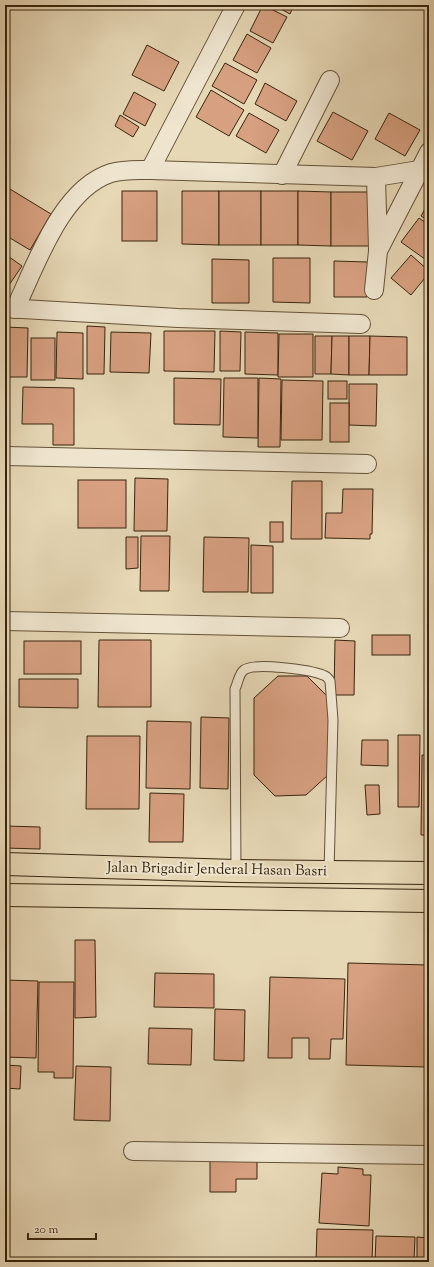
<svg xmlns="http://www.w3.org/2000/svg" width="434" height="1267" font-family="'Sorts Mill Goudy',serif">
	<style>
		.building { fill: #d7a081; stroke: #38250d }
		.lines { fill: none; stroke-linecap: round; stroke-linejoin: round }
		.service-casing { stroke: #645237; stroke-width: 11 }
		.minor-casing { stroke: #645237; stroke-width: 20 }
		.trunk-casing { stroke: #38250d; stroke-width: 24 }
		.service { stroke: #efe5cf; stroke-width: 9 }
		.minor { stroke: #efe5cf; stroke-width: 18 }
		.trunk { stroke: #e6d7b5; stroke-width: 22 }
		.labels { text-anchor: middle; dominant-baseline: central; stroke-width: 4; stroke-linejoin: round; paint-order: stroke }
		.street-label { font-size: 15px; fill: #38250d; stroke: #efe5cf }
	</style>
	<rect width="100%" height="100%" fill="#e6d7b5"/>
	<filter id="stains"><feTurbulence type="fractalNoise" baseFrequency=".005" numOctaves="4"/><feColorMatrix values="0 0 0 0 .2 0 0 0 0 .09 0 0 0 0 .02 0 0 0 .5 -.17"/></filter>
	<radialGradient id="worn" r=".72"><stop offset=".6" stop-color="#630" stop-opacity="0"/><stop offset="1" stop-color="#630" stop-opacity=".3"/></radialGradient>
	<g class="building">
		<path d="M263,5l24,12 -14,26 -23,-12z"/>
		<path d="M273,5h21l-4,9z"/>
		<path d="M247,34l24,14 -14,25 -24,-13z"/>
		<path d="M147,45l32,17 -15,29 -32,-16z"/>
		<path d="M225,63l32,17 -13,24 -32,-18z"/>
		<path d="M265,83l32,18 -11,20 -31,-17z"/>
		<path d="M211,90l33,20 -15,26 -33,-19z"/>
		<path d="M134,92l22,12 -11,22 -22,-12z"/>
		<path d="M333,112l35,19 -16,29 -35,-19z"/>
		<path d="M249,113l30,17 -13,23 -30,-17z"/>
		<path d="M389,113l31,17 -15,26 -30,-17z"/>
		<path d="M120,115l19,12 -6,10 -18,-11z"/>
		<path d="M5,186l46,28 -21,36 -25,-15z"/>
		<rect x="122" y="191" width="35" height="50"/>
		<path d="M182,191h37v54l-37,-1z"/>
		<rect x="219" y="191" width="42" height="54"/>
		<rect x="261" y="191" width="37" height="54"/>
		<path d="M298,191l33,1v54l-33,-1z"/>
		<rect x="331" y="192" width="39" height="54"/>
		<path d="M429,202v19l-8,-5z"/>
		<path d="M419,218l10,7v37l-28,-20z"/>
		<path d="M5,254l17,12 -15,22 -2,-1z"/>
		<path d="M411,255l18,16v2l-18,22 -20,-17z"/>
		<path d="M273,258h37v45l-37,-1z"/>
		<path d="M212,259l37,1v43h-37z"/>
		<path d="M334,261l34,1 -1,35h-33z"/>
		<path d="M87,326l18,1 -1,47h-17z"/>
		<path d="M5,327l23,1 -1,49h-22z"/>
		<path d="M164,331h51l-1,41 -50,-1z"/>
		<path d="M220,331l21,1 -1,39h-20z"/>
		<path d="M57,332l26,1v46l-27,-1z"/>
		<path d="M111,332l40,1 -2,40 -39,-1z"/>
		<path d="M245,332l33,1v42l-33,-1z"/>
		<path d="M279,334h34v43h-35z"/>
		<path d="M315,336h17l-1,38h-16z"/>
		<path d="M332,336h17v39l-18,-1z"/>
		<path d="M349,336h21l-1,39h-20z"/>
		<path d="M370,336l37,1v38h-38z"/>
		<rect x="31" y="338" width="24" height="42"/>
		<path d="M174,378l47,1 -1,46 -46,-1z"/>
		<path d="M224,378h34v60l-35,-1z"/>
		<path d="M259,378l22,1 -1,68h-22z"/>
		<path d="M282,380l41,1 -1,59h-41z"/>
		<rect x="328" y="381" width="19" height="18"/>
		<path d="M349,384h28l-1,42 -27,-1z"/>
		<path d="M23,387l51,1v57h-21v-21h-31z"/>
		<rect x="330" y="403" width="19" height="39"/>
		<path d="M135,478l33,1 -1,52h-33z"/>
		<rect x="78" y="480" width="48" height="48"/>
		<path d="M292,481h30v58h-31z"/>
		<path d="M343,489h30l-1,45h-2v5l-45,-1 1,-25h16z"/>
		<rect x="270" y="522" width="13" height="20"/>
		<path d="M141,536h29l-1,55h-29z"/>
		<path d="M126,537h12v31l-12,1z"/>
		<path d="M204,537l45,1 -1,54h-45z"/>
		<path d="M251,545l22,1v47h-22z"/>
		<rect x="372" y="635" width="38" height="20"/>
		<path d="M99,640h52v67h-53z"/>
		<path d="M335,640l20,1 -1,54h-20z"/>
		<rect x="24" y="641" width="57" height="33"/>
		<path d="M278,676h29l22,22 -1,77 -22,20 -31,1 -21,-21v-77z"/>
		<path d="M19,679h59v29l-59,-1z"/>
		<path d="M201,717l28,1 -1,71 -28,-1z"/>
		<rect x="426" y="719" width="3" height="31"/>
		<path d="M147,721l44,1 -1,67 -44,-1z"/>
		<path d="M398,735h22l-1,72h-21z"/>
		<path d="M87,736h53l-1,73h-53z"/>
		<path d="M362,740h26v26l-27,-1z"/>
		<path d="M422,755h7v80h-8z"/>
		<path d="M365,785h14l1,29 -13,1z"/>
		<path d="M150,793l34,1 -1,48h-34z"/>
		<path d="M5,826l35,1v22l-35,-1z"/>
		<path d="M75,940h20l1,77 -21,1z"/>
		<path d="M348,963l81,2 -2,102 -81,-2z"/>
		<path d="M155,973l59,1v34l-60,-1z"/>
		<path d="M270,977l75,2 -2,60h-12l-1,20h-21v-21h-17v20h-24z"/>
		<path d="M5,980l33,1 -2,77 -31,-1z"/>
		<path d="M39,982h35l-1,96h-19v-6h-16z"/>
		<path d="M215,1009l30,1 -1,51 -30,-1z"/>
		<path d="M149,1028l43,1 -1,36 -43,-1z"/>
		<path d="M5,1065l16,1 -1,23 -15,-1z"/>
		<path d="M76,1066l35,1 -1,54 -36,-1z"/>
		<path d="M210,1159l47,1v19h-21v13h-26z"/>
		<path d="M338,1167l25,2v6h8l-2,51 -50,-3 3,-50 16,1z"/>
		<path d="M317,1229l56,1 -1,32h-56z"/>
		<path d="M376,1236l39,1 -1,25h-39z"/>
		<path d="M417,1237l12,1v24h-12z"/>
	</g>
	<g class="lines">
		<g class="service-casing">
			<path id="service" d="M236,871l-1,-182c3,-6 4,-16 9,-19 11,-8 67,0 79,5 4,1 5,3 7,6l3,39 -4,152"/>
		</g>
		<g class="minor-casing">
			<g id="minor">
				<path d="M150,170l86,-165"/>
				<path d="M282,175l48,-95"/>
				<path d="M376,177l2,72"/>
				<path d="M374,290l4,-39 51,-99"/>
				<path d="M5,308l173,10 183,6"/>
				<path d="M15,309c21,-44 46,-120 96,-136 13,-4 26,-3 39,-3l226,7 43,-7"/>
				<path d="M5,456l362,8"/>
				<path d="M5,621l335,7"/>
				<path d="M133,1151l296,4"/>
			</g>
		</g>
		<g class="trunk-casing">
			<g id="trunk">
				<path d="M5,864l231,7 193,2"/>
				<path d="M5,895l424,6"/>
			</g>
		</g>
		<use href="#service" class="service"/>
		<use href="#minor" class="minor"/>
		<use href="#trunk" class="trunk"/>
	</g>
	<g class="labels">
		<g class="street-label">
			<text transform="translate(217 870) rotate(1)">Jalan Brigadir Jenderal Hasan Basri</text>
		</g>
	</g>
	<rect width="434" height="1267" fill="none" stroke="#e6d7b5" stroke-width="20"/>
	<rect x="6" y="6" width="422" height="1255" fill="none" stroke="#38250d" stroke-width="2"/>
	<rect x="10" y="10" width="414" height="1247" fill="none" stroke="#38250d"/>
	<path d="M28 1233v6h68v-6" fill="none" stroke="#38250d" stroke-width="2"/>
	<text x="34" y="1233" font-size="12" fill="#38250d" stroke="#efe5cf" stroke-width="3" paint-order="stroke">20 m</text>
	<rect width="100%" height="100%" filter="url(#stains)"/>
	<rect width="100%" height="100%" fill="url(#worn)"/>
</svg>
